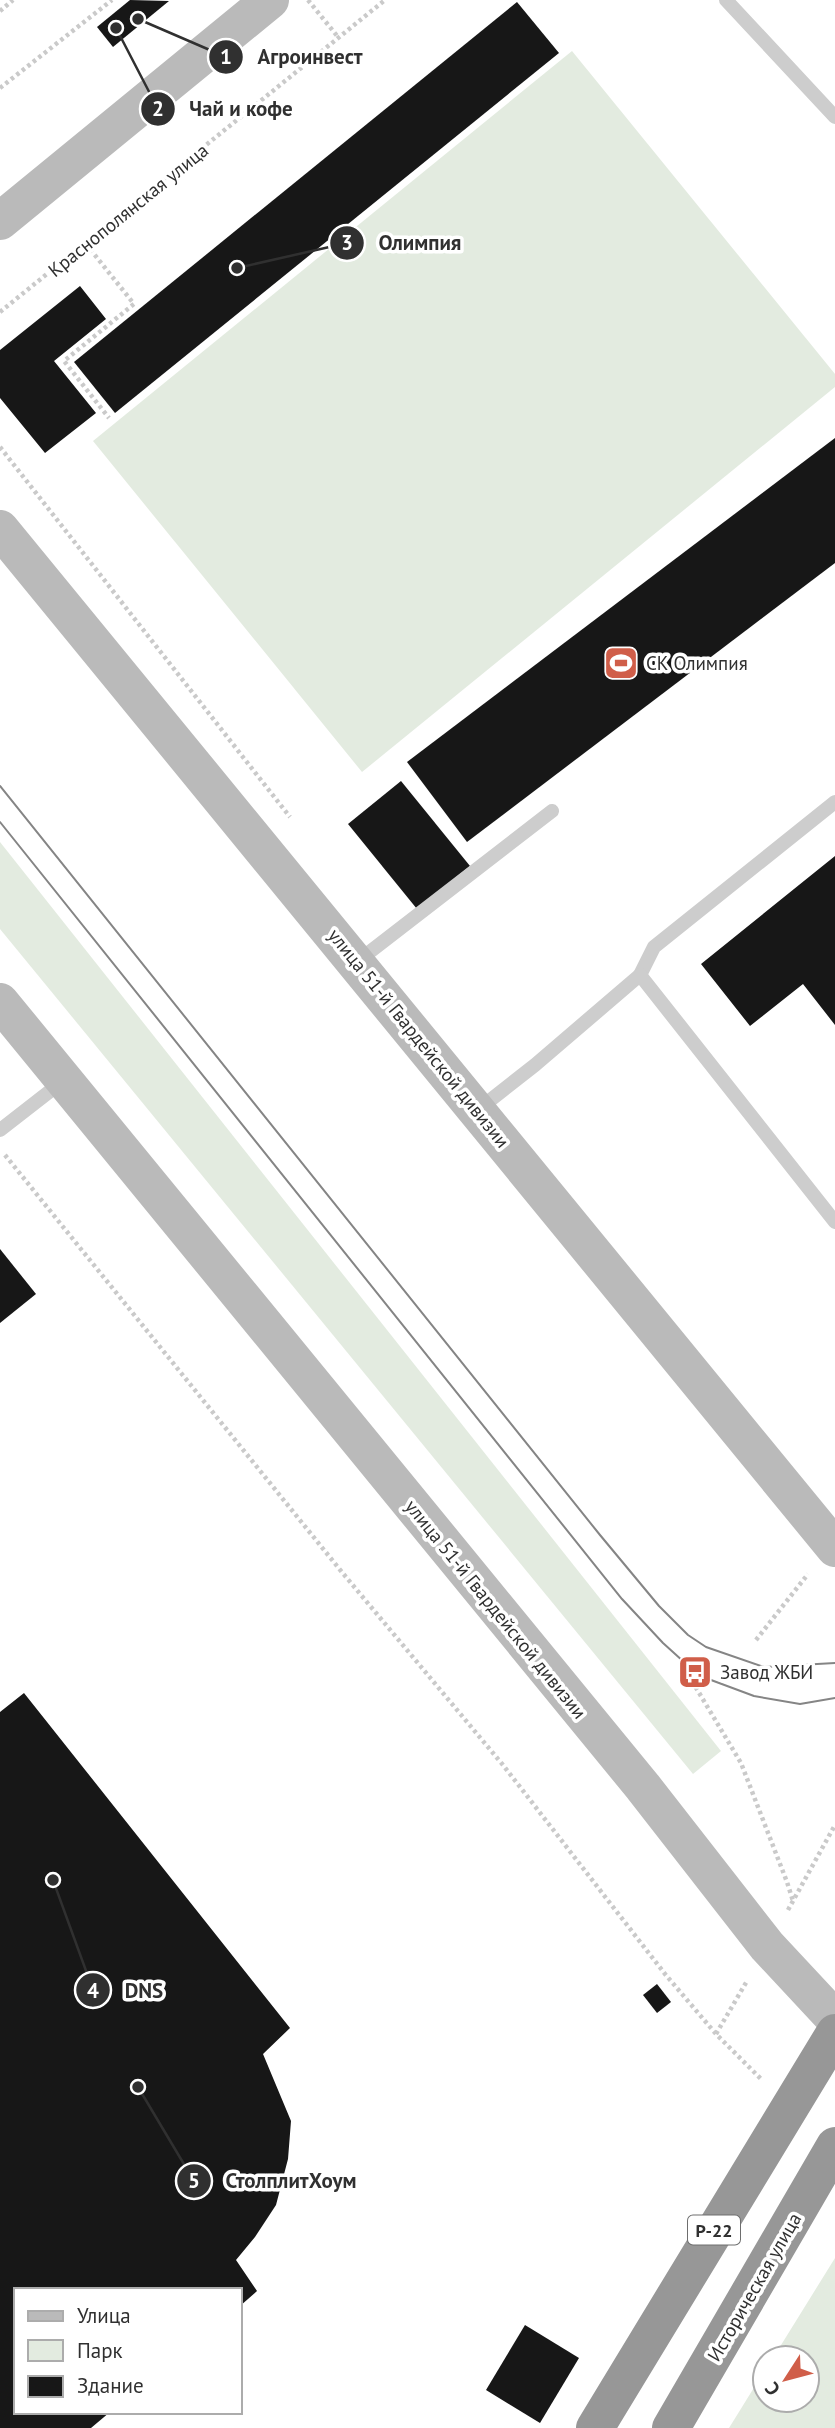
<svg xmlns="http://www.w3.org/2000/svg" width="835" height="2428" font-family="'PT Sans',sans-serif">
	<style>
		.green { fill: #e3ebe0 }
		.building { fill: #171717 }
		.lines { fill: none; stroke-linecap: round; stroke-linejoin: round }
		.path { stroke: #cacaca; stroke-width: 4.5; stroke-dasharray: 3.5 3.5; stroke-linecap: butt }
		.lane { stroke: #cdcdcd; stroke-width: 14 }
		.secondary { stroke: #bababa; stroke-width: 38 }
		.highway { stroke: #979797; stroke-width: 38 }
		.tram { stroke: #858585; stroke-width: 2 }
		.labels { text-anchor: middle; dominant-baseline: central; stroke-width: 7; stroke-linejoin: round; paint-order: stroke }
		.shield { fill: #fff; stroke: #6e6e6e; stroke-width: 2 }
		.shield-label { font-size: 18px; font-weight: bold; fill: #303030 }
		.street-label { font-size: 19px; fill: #303030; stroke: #fff }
		.poi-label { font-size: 19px; fill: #303030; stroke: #fff; text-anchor: start }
		.leader { fill: none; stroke: #303030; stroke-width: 2.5 }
		.callout-dot { fill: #303030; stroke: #fff; stroke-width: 2.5 }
		.mark-label { font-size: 21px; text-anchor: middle; font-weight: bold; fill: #fff }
		.callout-label { font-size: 21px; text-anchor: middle; font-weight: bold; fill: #303030; stroke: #fff; stroke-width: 7; stroke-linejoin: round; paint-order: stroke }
	</style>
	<rect width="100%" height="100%" fill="#fff"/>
	<g class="green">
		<path d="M572,51l263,323v13l-473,385 -269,-331z"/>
		<path d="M0,842l721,909 -28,23 -693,-845z"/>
		<path d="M835,2258v170h-106l36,-58v30h42v-42h-34z"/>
	</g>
	<g class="building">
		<path d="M130,0l39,1 -56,46 -16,-20z"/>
		<path d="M517,2l42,51 -444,360 -41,-51z"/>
		<path d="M80,286l26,33 -52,42 42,52 -51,40 -45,-55v-48z"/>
		<path d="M835,438v125l-368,279 -60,-80z"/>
		<path d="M401,781l69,85 -53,43 -69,-85z"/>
		<path d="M835,856v169l-32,-41 -53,42 -49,-62z"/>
		<path d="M0,1249l36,45 -36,29z"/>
		<path d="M24,1693l266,335 -27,26 28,67 -3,38 -12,46 -21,32 -19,23 21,31 -17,15v-16h-224v122h94l-19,16h-91v-716z"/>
		<path d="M657,1984l14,18 -14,11 -14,-18z"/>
		<path d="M525,2325l54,33 -39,65 -54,-33z"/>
	</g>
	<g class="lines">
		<g class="path">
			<path d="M308,0l30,37"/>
			<path d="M0,11l13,-11"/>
			<path d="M0,88l112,-88"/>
			<path d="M86,244l48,60 -70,57 45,57"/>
			<path d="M0,312l385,-312"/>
			<path d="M0,447l290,370"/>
			<path d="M5,1155l336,416 162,194 162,209 51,60 46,46"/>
			<path d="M756,1640l52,-66"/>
			<path d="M692,1681l49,82 46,119 6,19"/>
			<path d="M788,1910l47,-85"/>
			<path d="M716,2034l31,-53"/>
		</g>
		<g class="lane">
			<path d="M726,0l109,117"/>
			<path d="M358,961l194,-150"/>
			<path d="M640,975l14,-28 181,-145"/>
			<path d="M479,1109l56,-44 105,-90 195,247"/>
			<path d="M0,1130l63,-49"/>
		</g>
		<g class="secondary">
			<path d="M0,221l270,-221"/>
			<path d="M0,529l835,1019"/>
			<path d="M0,1002l643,785 124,159 68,73"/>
		</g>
		<g class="highway">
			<path d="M595,2428l240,-395"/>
			<path d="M671,2428l164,-282"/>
		</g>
		<g class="tram">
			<path d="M0,786l600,749 59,71 29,29 18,12 58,20 71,-4"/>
			<path d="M0,822l622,777 41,44 32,29 16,8 43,16 46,8 35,-6"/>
		</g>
	</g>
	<defs>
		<g id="stadium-square" transform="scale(1.75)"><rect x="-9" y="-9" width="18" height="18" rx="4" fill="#d05e49" stroke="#fff"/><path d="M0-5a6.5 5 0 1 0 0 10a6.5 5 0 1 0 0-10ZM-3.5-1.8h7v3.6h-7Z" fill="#fff"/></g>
		<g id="bus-square" transform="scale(1.75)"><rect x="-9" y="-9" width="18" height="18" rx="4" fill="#d05e49" stroke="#fff"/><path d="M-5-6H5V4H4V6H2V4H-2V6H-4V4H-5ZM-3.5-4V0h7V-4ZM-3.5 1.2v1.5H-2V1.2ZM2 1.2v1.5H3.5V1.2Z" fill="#fff"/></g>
	</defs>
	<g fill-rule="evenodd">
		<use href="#stadium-square" x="621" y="663"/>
		<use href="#bus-square" x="695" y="1672"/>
	</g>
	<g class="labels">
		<rect class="shield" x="688" y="2215.5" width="52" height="29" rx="5"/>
		<g class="shield-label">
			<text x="714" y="2230">Р-22</text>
		</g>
		<g class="street-label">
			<text transform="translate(128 210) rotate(-39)">Краснополянская улица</text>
			<text transform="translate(419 1038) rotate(51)">улица 51-й Гвардейской дивизии</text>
			<text transform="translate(496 1609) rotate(51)">улица 51-й Гвардейской дивизии</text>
			<text transform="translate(754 2287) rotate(-60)">Историческая улица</text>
		</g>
		<g class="poi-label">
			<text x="646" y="663">СК Олимпия</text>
			<text x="720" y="1672">Завод ЖБИ</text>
		</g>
	</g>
	<path class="leader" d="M138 19L226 57M116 28L158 109M237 268L347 243M53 1880L93 1990M138 2087L194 2181"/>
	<g class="callout-dot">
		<circle cx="138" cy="19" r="7"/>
		<circle cx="116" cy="28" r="7"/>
		<circle cx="237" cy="268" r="7"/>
		<circle cx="53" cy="1880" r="7"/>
		<circle cx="138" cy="2087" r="7"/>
		<circle cx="226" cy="57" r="18"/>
		<circle cx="158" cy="109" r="18"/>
		<circle cx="347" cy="243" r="18"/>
		<circle cx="93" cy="1990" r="18"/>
		<circle cx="194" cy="2181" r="18"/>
	</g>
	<g class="mark-label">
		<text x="226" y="64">1</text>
		<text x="158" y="116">2</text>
		<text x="347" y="250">3</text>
		<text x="93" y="1998">4</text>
		<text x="194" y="2188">5</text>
	</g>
	<g class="callout-label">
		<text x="310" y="64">Агроинвест</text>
		<text x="241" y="116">Чай и кофе</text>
		<text x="420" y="250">Олимпия</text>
		<text x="144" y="1998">DNS</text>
		<text x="291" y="2188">СтолплитХоум</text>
	</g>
	<rect x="14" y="2288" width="228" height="126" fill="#ffffff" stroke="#acacac" stroke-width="2"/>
	<rect x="28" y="2311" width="35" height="10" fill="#bababa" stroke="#acacac" stroke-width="2"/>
	<text x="77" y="2323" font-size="21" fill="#303030">Улица</text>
	<rect x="28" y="2340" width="35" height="21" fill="#e3ebe0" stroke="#acacac" stroke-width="2"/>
	<text x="77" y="2358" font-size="21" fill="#303030">Парк</text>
	<rect x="28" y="2376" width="35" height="21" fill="#171717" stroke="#acacac" stroke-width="2"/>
	<text x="77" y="2393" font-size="21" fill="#303030">Здание</text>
	<g transform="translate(786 2379) rotate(234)"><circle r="33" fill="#ffffff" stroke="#acacac" stroke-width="2"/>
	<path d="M0-5L12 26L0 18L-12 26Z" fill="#d05e49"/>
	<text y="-10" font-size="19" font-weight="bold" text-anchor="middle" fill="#303030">С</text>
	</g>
</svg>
